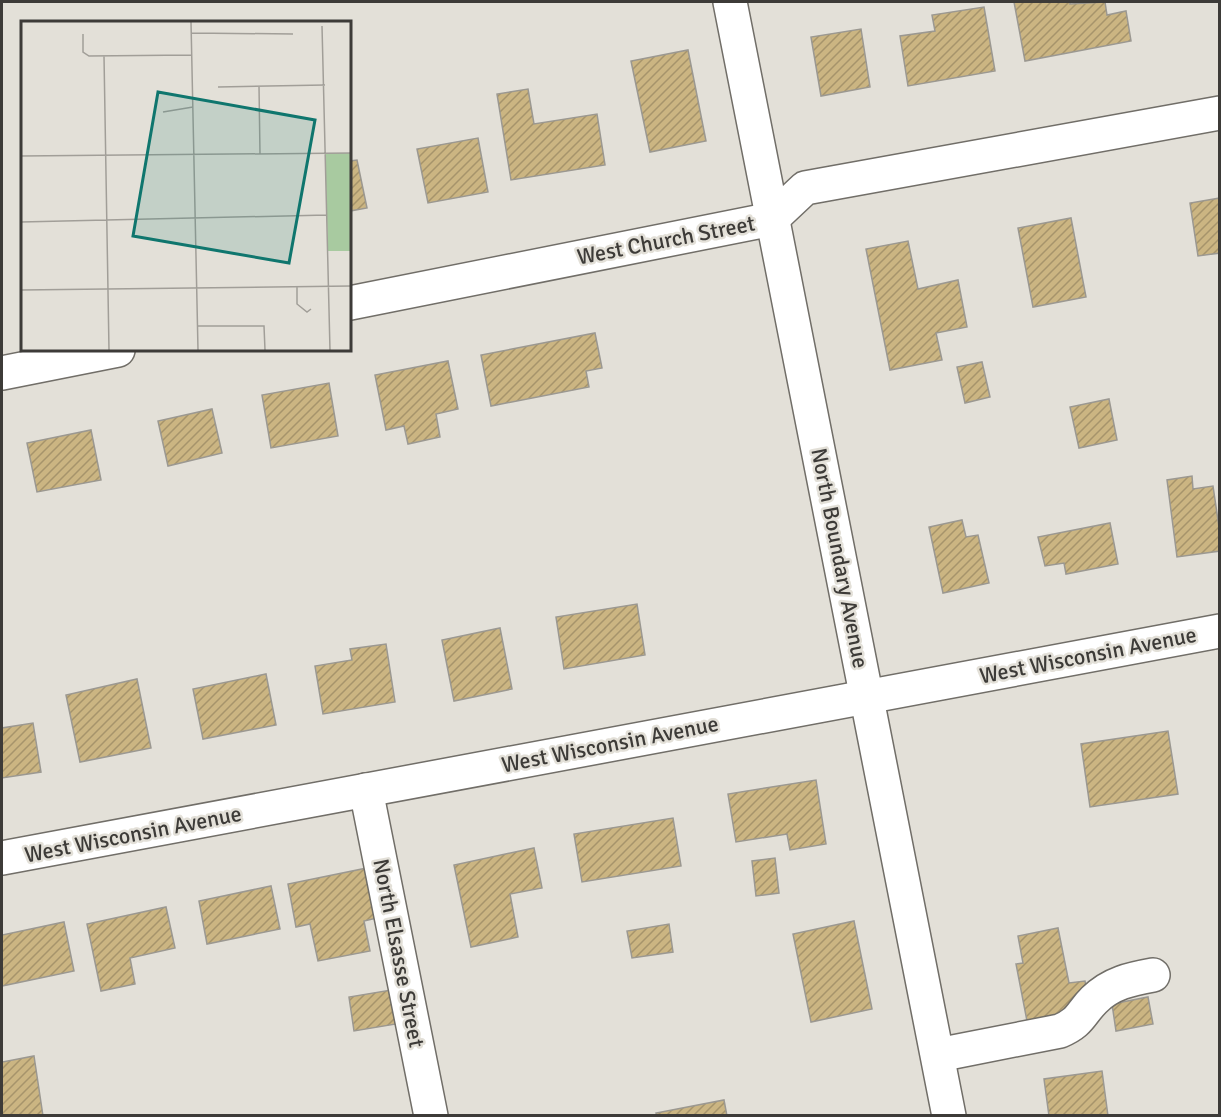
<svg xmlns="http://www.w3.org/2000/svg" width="1221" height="1117" font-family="Signika,sans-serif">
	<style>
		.building { fill: url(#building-hatch); stroke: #9b9891; stroke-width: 1.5 }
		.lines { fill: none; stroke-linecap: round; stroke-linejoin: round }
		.minor-casing { stroke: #716e68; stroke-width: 36 }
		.minor { stroke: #fff; stroke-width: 33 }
		.labels { text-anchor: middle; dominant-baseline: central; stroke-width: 5; stroke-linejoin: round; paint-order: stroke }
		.street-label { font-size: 22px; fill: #3d3b38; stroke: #e3e0d8 }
		.inset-road { fill: none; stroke: #a19e98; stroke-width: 1.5 }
		.view { fill: #0f766e; fill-opacity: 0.15; stroke: #0f766e; stroke-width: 3 }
		.inset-edge { fill: none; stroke: #3d3b38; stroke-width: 3 }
	</style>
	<defs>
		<pattern id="building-hatch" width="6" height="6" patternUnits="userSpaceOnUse" patternTransform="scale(1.5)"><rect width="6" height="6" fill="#cbb582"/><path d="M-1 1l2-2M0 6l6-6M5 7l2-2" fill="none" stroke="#a6946b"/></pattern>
	</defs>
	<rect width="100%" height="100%" fill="#e3e0d8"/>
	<g class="building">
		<path d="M1014,2h56v2l35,-2 2,13 19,-4 5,30 -106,20z"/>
		<path d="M984,7l11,64 -87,15 -8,-50 35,-5 -3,-16z"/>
		<path d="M861,29l9,58 -49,9 -10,-59z"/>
		<path d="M688,50l18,91 -56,11 -19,-91z"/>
		<path d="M528,89l6,35 63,-10 8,51 -94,15 -14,-86z"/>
		<path d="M478,138l10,54 -60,11 -11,-54z"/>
		<path d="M357,160l10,48 -17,3v-50z"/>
		<path d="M1220,198v55l-22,3 -8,-53z"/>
		<path d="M1071,218l15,79 -53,10 -15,-79z"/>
		<path d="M908,241l10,48 40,-9 9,47 -31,6 6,27 -52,10 -24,-121z"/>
		<path d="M595,333l7,35 -16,3 3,16 -98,19 -10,-51z"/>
		<path d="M448,361l10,48 -22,5 4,23 -32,7 -4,-18 -18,4 -11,-55z"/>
		<path d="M982,362l8,35 -25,6 -8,-36z"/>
		<path d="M329,383l9,53 -67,12 -9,-53z"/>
		<path d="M1109,399l8,41 -38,8 -9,-41z"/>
		<path d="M212,409l10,44 -54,13 -10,-45z"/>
		<path d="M91,430l10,50 -64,12 -10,-49z"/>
		<path d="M1192,476l1,13 20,-3 7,48v17l-43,6 -10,-77z"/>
		<path d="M962,520l4,17 12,-2 11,48 -46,10 -14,-66z"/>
		<path d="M1110,523l8,41 -52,10 -2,-11 -19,3 -7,-29z"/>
		<path d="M637,604l8,51 -81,14 -8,-52z"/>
		<path d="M500,628l12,61 -58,12 -12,-61z"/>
		<path d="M386,644l9,58 -72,12 -8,-48 37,-6 -2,-11z"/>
		<path d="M266,674l10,51 -73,14 -10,-50z"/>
		<path d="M137,679l14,69 -71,14 -14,-67z"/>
		<path d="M33,723l8,49 -39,6v-50z"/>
		<path d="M1168,731l10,63 -88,13 -9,-63z"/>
		<path d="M816,780l10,64 -36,6 -3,-16 -51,8 -8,-48z"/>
		<path d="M673,818l8,48 -99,16 -8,-48z"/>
		<path d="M534,848l8,40 -32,6 8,43 -47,10 -17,-82z"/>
		<path d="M775,858l4,35 -23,3 -4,-35z"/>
		<path d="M367,868l10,50 -13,3 6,30 -52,10 -8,-37 -14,3 -8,-43z"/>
		<path d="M271,886l9,43 -73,15 -8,-43z"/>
		<path d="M166,907l9,41 -45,10 5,26 -34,7 -14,-67z"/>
		<path d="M854,921l18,88 -61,13 -18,-88z"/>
		<path d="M64,922l10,49 -72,15v-51z"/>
		<path d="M669,924l4,28 -41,6 -5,-27z"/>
		<path d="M1058,928l11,55 16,-2 5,27 -63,13 -11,-57 7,-1 -5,-27z"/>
		<path d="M391,990l5,34 -42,7 -5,-34z"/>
		<path d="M1148,997l5,27 -37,7 -4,-27z"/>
		<path d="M34,1056l9,60h-41v-54z"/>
		<path d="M1102,1071l6,45h-59l-5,-37z"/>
		<path d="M724,1100l3,16h-70l-1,-3z"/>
	</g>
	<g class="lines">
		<g class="minor-casing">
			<g id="minor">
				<path d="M730,2l219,1114"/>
				<path d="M350,303l422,-84 33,-31 415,-75"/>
				<path d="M2,373l116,-23"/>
				<path d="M366,790l65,326"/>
				<path d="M2,858l1218,-227"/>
				<path d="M938,1055l122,-24c21,-9 20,-17 34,-31 17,-17 37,-21 59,-25"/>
			</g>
		</g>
		<use href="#minor" class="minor"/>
	</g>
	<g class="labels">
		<g class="street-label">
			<text transform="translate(666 240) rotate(-11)">West Church Street</text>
			<text transform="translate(840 558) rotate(79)">North Boundary Avenue</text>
			<text transform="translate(1088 655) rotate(-11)">West Wisconsin Avenue</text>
			<text transform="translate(610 744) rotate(-11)">West Wisconsin Avenue</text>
			<text transform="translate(133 834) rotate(-11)">West Wisconsin Avenue</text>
			<text transform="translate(399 953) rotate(79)">North Elsasse Street</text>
		</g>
	</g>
	<g transform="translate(21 21)">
		<rect width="330" height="330" fill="#e3e0d8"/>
		<path d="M304,132h26v98h-23z" fill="#a8caa0"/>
		<path class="inset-road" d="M170,1l7,328M301,5l8,324M170,12l102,1M62,13v18l6,4 103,-1M83,35l5,294M238,65l1,68M197,66l107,-2M142,91l30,-5M0,135l330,-3M0,201l306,-7M276,266v17l10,8 4,-3M0,269l330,-4M176,305h67l1,24"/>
		<path class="view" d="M137,71l157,28 -26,143 -156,-27z"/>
		<rect width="330" height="330" class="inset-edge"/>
	</g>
	<rect width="1221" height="1117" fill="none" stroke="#3d3b38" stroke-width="6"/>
</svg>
